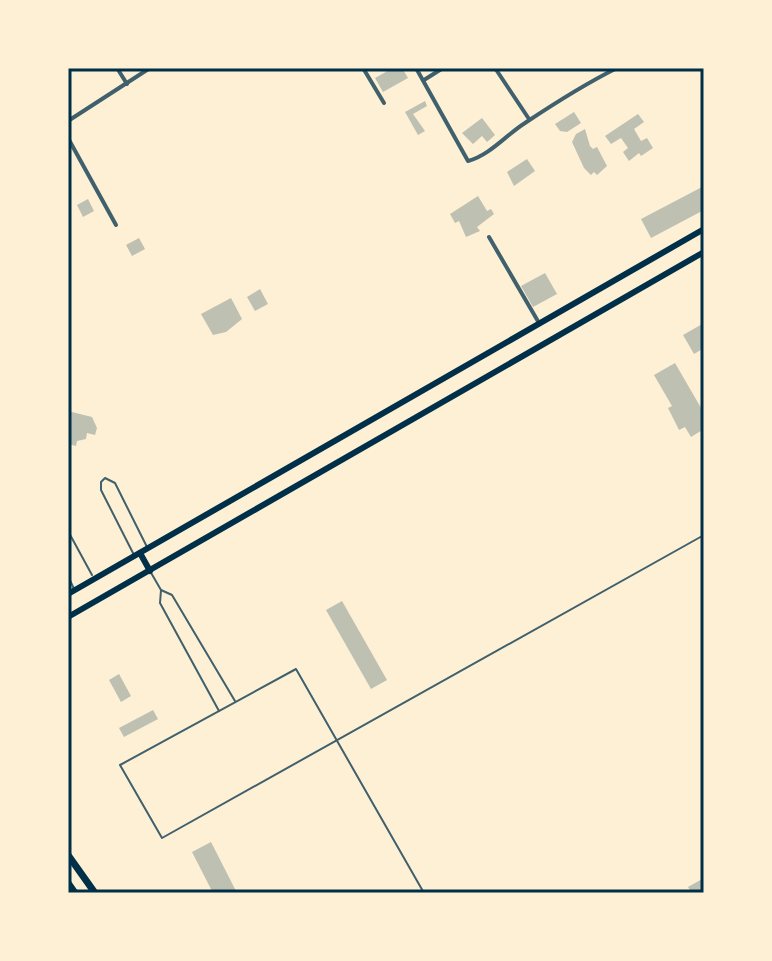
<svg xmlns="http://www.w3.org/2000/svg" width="772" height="961" font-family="Barlow,sans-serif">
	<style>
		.building { fill: #bec0b2 }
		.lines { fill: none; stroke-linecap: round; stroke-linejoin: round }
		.service { stroke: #3f606c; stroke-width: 2 }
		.minor { stroke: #3f606c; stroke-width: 4 }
		.secondary { stroke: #003049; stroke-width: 6 }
		.primary { stroke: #003049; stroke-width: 7 }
		.neatline { fill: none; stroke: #003049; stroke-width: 3 }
	</style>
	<rect width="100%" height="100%" fill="#fdf0d5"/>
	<g class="building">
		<path d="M393,68h9l6,10 -25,14 -8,-14z"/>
		<path d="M425,101l2,5 -14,8 12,17 -7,4 -13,-23z"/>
		<path d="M574,112l7,11 -14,9 -7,-1 -5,-7z"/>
		<path d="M638,114l6,8 -10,7 7,12 6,-3 6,10 -12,8 -2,-3 -10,8 -6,-9 5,-4 -7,-10 -10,6 -6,-8z"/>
		<path d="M482,118l13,17 -8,7 -5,-6 -9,8 -11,-11z"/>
		<path d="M585,129l5,17 3,3 4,-2 10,19 -10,9 -3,-3 -3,3 -7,-7 -12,-26 4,-8z"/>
		<path d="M527,159l8,12 -21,15 -7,-14z"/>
		<path d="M702,187l2,23 -53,28 -10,-19z"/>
		<path d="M478,196l9,15 4,-2 3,5 -17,13 3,4 -14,6 -7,-16 -4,2 -5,-9z"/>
		<path d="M88,199l6,12 -11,6 -6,-12z"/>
		<path d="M139,238l6,11 -13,7 -6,-11z"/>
		<path d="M545,273l12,21 -24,13 -12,-21z"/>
		<path d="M260,289l8,15 -13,7 -8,-14z"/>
		<path d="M231,298l11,21 -16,13 -13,3 -12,-21z"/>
		<path d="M704,323v25l-10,6 -11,-19z"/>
		<path d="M675,363l29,50v16l-13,8 -6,-10 -6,3 -11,-22 4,-2 -18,-31z"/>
		<path d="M68,411l24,6 5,11 -2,7 -8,-2 -1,6 -9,2 -1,5 -8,-2z"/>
		<path d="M342,601l45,79 -16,9 -45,-79z"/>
		<path d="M119,674l12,22 -10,6 -12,-22z"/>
		<path d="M153,710l5,9 -34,18 -5,-9z"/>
		<path d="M211,842l26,51h-24l-21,-41z"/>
		<path d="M704,878v15h-12l-4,-6z"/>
	</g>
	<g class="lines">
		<g class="service">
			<path d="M68,531l24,44"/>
			<path d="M134,555l-33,-65v-8l4,-4 10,5 32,64"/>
			<path d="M150,571l11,19 -1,13 59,108"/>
			<path d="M68,576l6,13"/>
			<path d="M161,590l11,5 63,106"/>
			<path d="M424,893l-128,-224 -176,96 42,73 542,-303"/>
		</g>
		<g class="minor">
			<path d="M117,68l10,16"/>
			<path d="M363,68l21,35"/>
			<path d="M416,68l52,93c22,-6 38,-26 57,-38 30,-20 60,-39 92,-55"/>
			<path d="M495,68l34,51"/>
			<path d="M424,80l19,-12"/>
			<path d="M68,121l82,-53"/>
			<path d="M68,138l48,87"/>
			<path d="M489,237l50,86"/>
		</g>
		<g class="secondary">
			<path d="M140,553l10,18"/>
			<path d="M68,594l636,-365"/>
			<path d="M68,617l636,-365"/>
		</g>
		<g class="primary">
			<path d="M68,855l27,38"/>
			<path d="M68,883l7,10"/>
		</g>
	</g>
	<rect width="772" height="961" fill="none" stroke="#fdf0d5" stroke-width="140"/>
	<rect x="70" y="70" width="632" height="821" class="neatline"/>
</svg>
